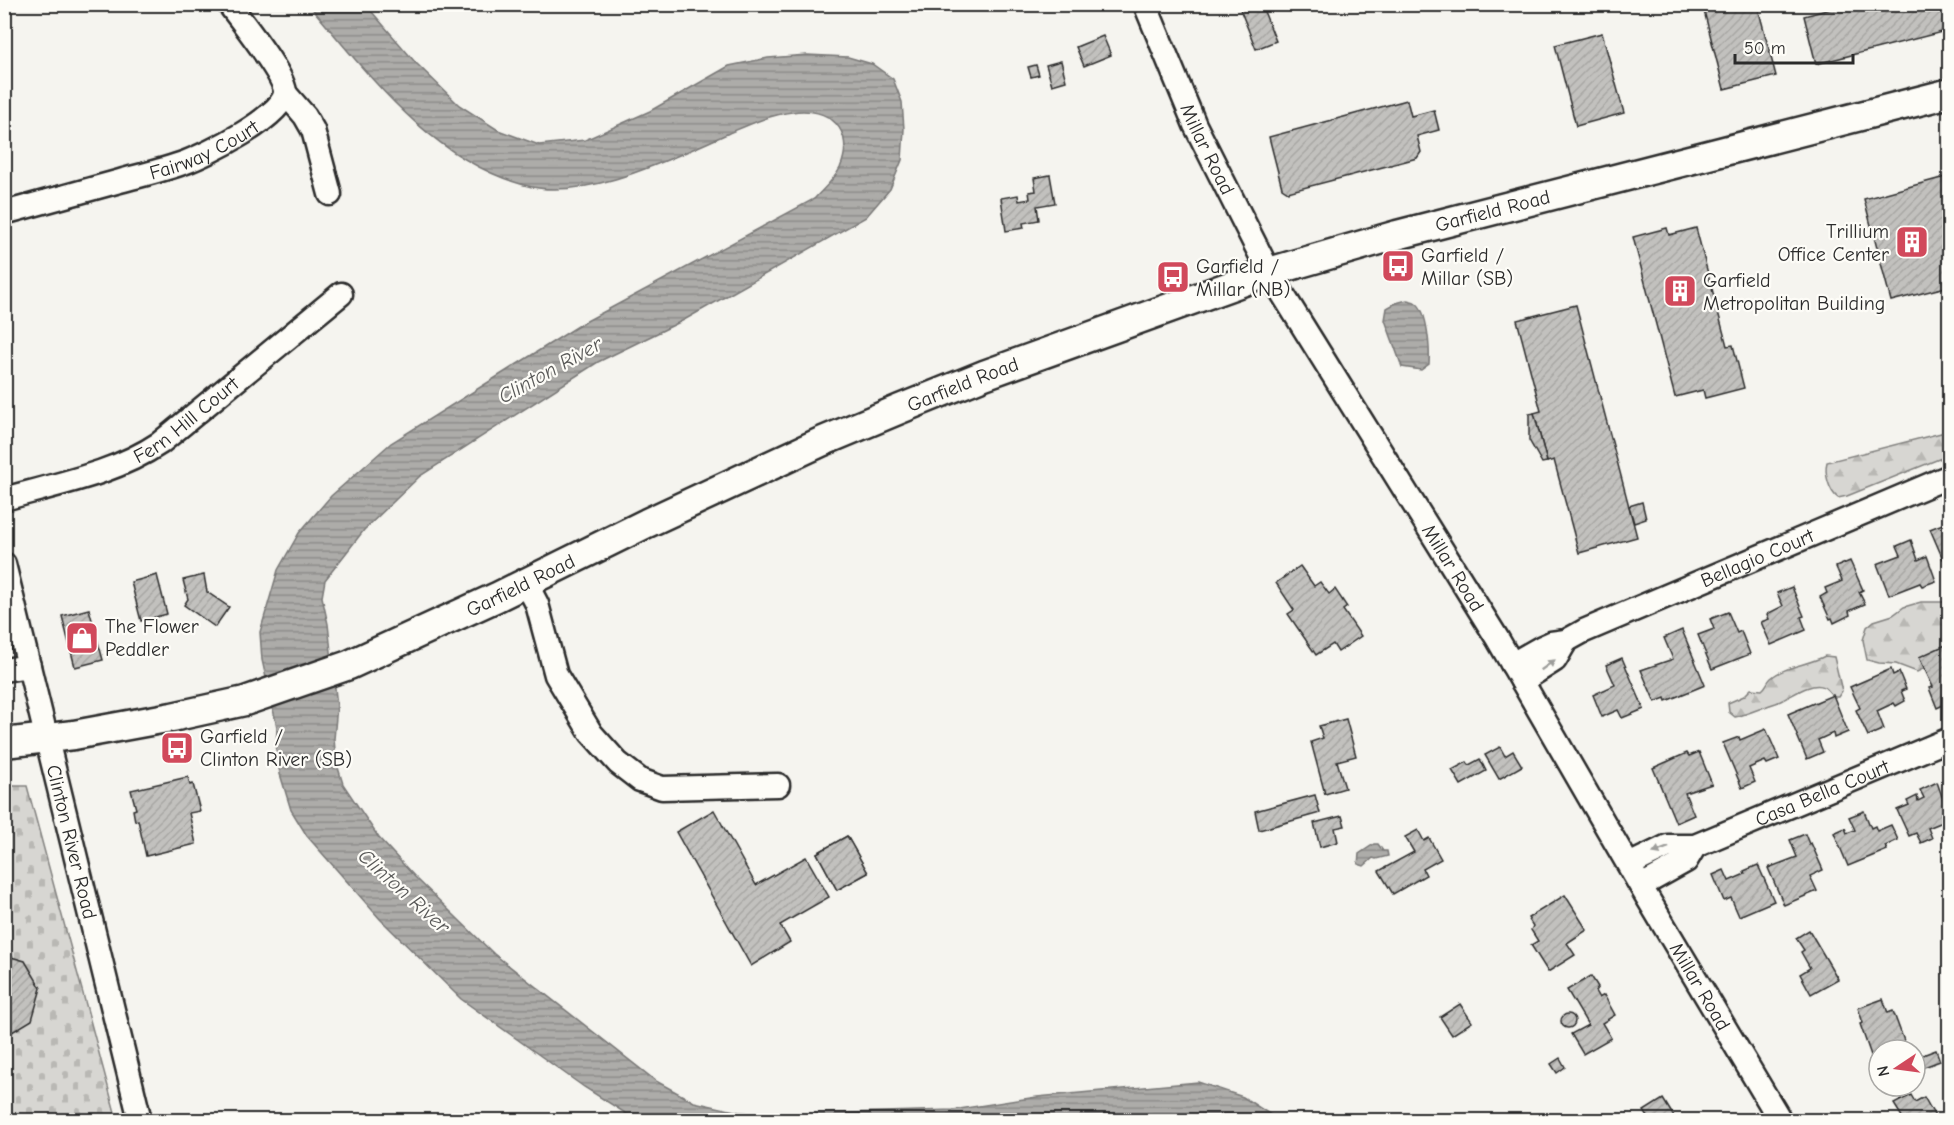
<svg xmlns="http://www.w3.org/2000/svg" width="1954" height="1125" font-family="'Comic Neue',sans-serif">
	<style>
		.forest { fill: url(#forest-firs); stroke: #81807e; stroke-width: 1.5 }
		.cemetery { fill: url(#cemetery-stones); stroke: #81807e; stroke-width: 1.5 }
		.water { fill: url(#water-rules); stroke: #797877; stroke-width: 1.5 }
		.building { fill: url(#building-hatch); stroke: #2b2b2b; stroke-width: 1.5 }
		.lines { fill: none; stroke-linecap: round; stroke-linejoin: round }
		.minor-casing { stroke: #2b2b2b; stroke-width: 27 }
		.major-casing { stroke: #2b2b2b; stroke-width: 33 }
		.minor { stroke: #fdfcf7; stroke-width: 22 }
		.major { stroke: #fdfcf7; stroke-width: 28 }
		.oneway { fill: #9e9e9b }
		.labels { text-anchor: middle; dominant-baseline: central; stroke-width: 4.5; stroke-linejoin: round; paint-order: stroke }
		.street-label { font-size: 20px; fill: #2b2b2b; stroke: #fdfcf7 }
		.poi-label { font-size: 20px; fill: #2b2b2b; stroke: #fdfcf7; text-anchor: start }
		.water-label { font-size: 21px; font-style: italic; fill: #585857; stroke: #fdfcf7 }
	</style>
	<defs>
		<pattern id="forest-firs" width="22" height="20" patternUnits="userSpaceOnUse" patternTransform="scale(1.5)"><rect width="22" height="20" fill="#d7d6d2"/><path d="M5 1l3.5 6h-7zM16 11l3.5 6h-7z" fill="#b9b8b4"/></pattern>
		<pattern id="cemetery-stones" width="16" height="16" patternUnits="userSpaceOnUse" patternTransform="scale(1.5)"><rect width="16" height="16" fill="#d7d6d2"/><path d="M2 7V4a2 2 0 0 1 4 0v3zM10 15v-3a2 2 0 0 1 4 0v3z" fill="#b9b8b4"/></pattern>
		<pattern id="water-rules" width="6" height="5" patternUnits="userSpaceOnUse" patternTransform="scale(1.5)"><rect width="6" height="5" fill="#adaca9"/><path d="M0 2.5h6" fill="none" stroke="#8d8c8a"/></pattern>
		<pattern id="building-hatch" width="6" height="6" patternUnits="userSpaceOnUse" patternTransform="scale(1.5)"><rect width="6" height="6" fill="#c2c1be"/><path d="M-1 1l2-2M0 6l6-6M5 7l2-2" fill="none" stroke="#a7a6a3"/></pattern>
	</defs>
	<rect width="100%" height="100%" fill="#f5f4ef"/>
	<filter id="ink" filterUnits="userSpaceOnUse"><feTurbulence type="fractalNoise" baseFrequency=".0167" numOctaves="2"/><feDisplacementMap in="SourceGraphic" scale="12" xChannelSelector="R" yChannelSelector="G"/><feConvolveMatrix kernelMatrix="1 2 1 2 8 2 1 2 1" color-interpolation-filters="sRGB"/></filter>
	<g filter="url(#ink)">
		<g class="forest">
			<path d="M1949,431v24l-102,41 -9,2c-9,-7 -14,-25 -11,-36z"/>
			<path d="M1921,602h28v54l-32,16 -21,-8 -17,-1 -12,-3 -4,-20 4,-13 7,-6 19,-6 11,-8z"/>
			<path d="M1825,656l9,1 8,34 -4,6h-4c-3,-2 -6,-8 -10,-10 -13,-7 -36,12 -48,16 -13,4 -28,11 -41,14l-6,-5 -1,-9 16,-7 7,-7 11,1c5,-4 5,-8 9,-12 14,-12 37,-13 54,-22z"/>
		</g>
		<path class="cemetery" d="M4,786h23l90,334h-112z"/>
		<g class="water">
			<path d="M309,5h57l49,57 44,43 39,25 41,15 46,-5 65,-29 79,-45 39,-8 39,-3 41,2 24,7 21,15 9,23 2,27 -2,31 -12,29 -24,28 -182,103 -86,42 -178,114 -56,54 -39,50 -3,17 6,27 9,82 -3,33 2,22 7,23 36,54 36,39 79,77 162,127 38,21 45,10 40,3 174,-5 84,-13 161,-15 45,15 31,20 2,3h-640l-52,-33 -123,-88 -81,-80 -73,-83 -16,-26 -11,-36 -4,-25 1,-22 -15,-67 -2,-28 18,-62 21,-37 32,-37 60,-53 192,-120 231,-124c8,-9 21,-20 26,-31 16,-38 -11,-62 -48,-56 -23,3 -44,13 -65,22 -55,24 -143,69 -203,51 -95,-27 -154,-109 -215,-180z"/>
			<path d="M1407,300c3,1 7,1 9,3 12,8 14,48 13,61l-8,6 -19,-3 -17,-47 2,-12 9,-5z"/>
			<path d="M1374,844h4l5,7h4l1,5 -12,3 -3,-1 -9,8 -6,-2 1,-10z"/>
		</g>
		<g class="building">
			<path d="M1238,4h23l15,37 -20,8z"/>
			<path d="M1713,4h44l19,72 -52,13 -21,-82z"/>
			<path d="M1849,4h101v26l-134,34 -12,-48z"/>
			<path d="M1602,33l22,80 -48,13 -21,-81z"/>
			<path d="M1103,36l8,19 -27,11 -8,-19z"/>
			<path d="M1061,61l5,20 -14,4 -6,-20z"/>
			<path d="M1036,65l3,10 -8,2 -3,-10z"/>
			<path d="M1407,100l4,16 23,-6 5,20 -22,6 4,16 -4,6 -129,34 -6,-4 -13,-51z"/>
			<path d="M1050,175l5,28 -18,3 2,14 -16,3 1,5 -18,3 -5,-33 17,-3 1,6 11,-2 -1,-7 7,-1 -2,-13z"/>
			<path d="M1945,177l5,16v93l-59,15 -27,-102z"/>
			<path d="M1667,228l2,7 27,-7 31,118 6,-1 11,43 -39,10 -2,-8 -28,7 -42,-160z"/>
			<path d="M1576,305l61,232 -58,16 -25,-93 -7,2 -13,-49 7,-2 -24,-91z"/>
			<path d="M1534,413l13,49 -5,1 -13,-23v-26z"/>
			<path d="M1642,502l4,17 -12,4 -5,-17z"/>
			<path d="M1950,521v35l-7,3 -13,-30z"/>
			<path d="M1911,540l7,20 9,-4 9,25 -14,5 -2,-3 -31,12 -12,-31 24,-9 -4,-9z"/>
			<path d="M1850,561l13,29 -4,2 6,12 -16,7 1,4 -16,8 -2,-5 -2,1 -10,-22 7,-4 -2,-5 17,-7 -6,-14z"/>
			<path d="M1300,566l14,20 6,-4 9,12 6,-5 12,18 -4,3 18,26 -23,16 -5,-8 -17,11 -28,-41 6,-4 -18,-27z"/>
			<path d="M157,575l10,39 -26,7 -10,-39z"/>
			<path d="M204,575l3,17 22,15 -14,20 -31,-22 4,-6 -5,-19z"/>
			<path d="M1792,587l12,29 -3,1 5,13 -35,15 -10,-23 8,-3 -2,-5 16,-8 -6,-13z"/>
			<path d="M89,609l14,51 -28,7 -13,-51z"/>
			<path d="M1728,612l9,21 4,-2 9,23 -38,15 -14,-34 16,-6 -4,-10z"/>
			<path d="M1682,630l23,55 -39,16 -1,-3 -10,4 -14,-32 32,-11 -9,-21z"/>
			<path d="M1950,643v59l-13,6 -8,-20 4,-1 -14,-30z"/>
			<path d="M1622,658l22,51 -22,9 -4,-8 -16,7 -9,-22 22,-10 -9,-20z"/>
			<path d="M1891,669l2,6 6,-3 7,17 -5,2 4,10 -9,5 -2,-3 -17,8 7,18 -16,7 -12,-26 4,-2 -10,-21z"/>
			<path d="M1833,695l15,37 -14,6 -1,-5 -15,7 5,12 -16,7 -19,-45z"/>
			<path d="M1346,719l10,37 -19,5 8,27 -20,6 -14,-52 12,-4 -4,-12z"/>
			<path d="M1766,729l13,30 -12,5 -2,-3 -16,7 6,14 -13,6 -19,-45 16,-6 1,3z"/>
			<path d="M1500,747l5,9 8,-5 9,15 -23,13 -14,-24z"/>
			<path d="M1699,752l13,32 -27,9 9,22 -18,8 -23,-55 34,-15 2,3z"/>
			<path d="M1480,759l6,12 -25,14 -9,-15 15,-8 2,3z"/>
			<path d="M188,777l2,8 3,-1 7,27 -11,2 7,31 -50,12 -8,-36 -3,1 -2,-11 3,-1 -5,-19z"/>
			<path d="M1937,782l13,37 -22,9 4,10 -11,5 -5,-10 -7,3 -12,-26 12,-5 -2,-4 10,-5 1,5 6,-3 -4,-8z"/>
			<path d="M1315,795l5,18 -61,17 -4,-19z"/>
			<path d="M714,810l42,75 50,-28 23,40 -49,28 10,17 -39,24 -75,-134z"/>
			<path d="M1864,811l7,17 4,-2 2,5 14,-6 7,15 -13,6 2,4 -39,16 -14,-33 11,-5 2,5 8,-3 -6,-13z"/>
			<path d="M1342,816l3,10 -10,2 3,14 -18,5 -6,-24z"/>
			<path d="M1418,830l6,11 5,-3 12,21 -18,10 3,6 -33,19 -14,-23 35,-19 -9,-15z"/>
			<path d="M1805,834l4,10 2,-1 12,27 -13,6 7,15 -33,14 -16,-37 29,-11 -7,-17z"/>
			<path d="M847,836l21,37 -31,17 -20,-37z"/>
			<path d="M847,836l21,37 -31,17 -20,-37z"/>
			<path d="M1758,865l16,36 -35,15 -8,-18 -7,3 -11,-26 11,-5 5,11 16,-7 -1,-3z"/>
			<path d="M1565,895l22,35 -20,13 8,12 -27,17 -17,-27 7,-4 -7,-11 2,-4 -5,-8z"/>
			<path d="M1809,930l29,49 -27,15 -11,-20 10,-6 -9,-16 3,-2 -8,-12z"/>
			<path d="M4,955l21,6 16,27 -9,32 -28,17z"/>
			<path d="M1591,976l7,11 -3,4 4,7 5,-3 11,20 -13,8 9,15 -28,16 -12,-20 17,-9 -21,-35z"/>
			<path d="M1883,999l5,14 5,-2 14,38 -28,1v9l-6,2 -13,-37 3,-1 -5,-15z"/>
			<path d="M1460,1004l12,18 -20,13 -12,-18z"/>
			<circle cx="1568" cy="1021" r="7"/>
			<path d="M1936,1050l4,11 -16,6 -4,-11z"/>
			<path d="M1560,1058l5,9 -8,6 -6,-9z"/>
			<path d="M1911,1095l4,7 9,-5 13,23h-26l-1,-1 -6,1 -10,-16z"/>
			<path d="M1663,1099l13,21h-26l-6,-9z"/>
		</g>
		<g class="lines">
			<g class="minor-casing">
				<g id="minor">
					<path id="s1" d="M1145,4l50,121 74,147 228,366 150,259 133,223"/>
					<path d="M285,93l20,23 8,14 17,64"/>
					<path id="s2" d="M4,213c39,-11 77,-21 116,-32 22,-6 44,-11 66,-19 22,-8 96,-45 99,-69 1,-17 -45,-73 -56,-89"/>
					<path id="s3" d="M4,499c53,-15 110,-25 156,-56l181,-149"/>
					<path id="s4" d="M4,564l136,556"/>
					<path d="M526,583l11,21 19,71 35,58 27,30 22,17 22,8 116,-3"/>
					<path id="s5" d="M1512,664l30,-17 9,-4 15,-2 18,-10 366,-155"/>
					<path d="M4,670l25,-4"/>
					<path d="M1522,681l33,-21 11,-19"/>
					<path id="s6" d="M1629,865l39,-19h27l255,-107"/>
					<path d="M1641,886l45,-25 9,-15"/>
				</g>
			</g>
			<g class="major-casing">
				<g id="major">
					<path id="s7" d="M4,743l70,-8 98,-18 73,-16 104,-36 148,-68 150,-74 174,-81 79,-33 84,-34 285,-103 128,-37 553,-142"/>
				</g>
			</g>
			<use href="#minor" class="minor"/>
			<use href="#major" class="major"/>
		</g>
		<defs><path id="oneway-solid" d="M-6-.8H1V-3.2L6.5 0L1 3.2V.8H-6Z" transform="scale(1.5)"/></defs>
		<g class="oneway">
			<use href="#oneway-solid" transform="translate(1548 665) rotate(-36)"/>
			<use href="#oneway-solid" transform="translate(1661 850) rotate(159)"/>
		</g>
	</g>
	<defs>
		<g id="building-square" transform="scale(1.725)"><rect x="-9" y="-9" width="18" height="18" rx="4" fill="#d1495b" stroke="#fdfcf7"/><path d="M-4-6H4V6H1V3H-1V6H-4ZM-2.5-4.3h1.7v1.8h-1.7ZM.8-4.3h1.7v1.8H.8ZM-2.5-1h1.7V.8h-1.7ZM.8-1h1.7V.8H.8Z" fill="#fff"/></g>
		<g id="bus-square" transform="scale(1.725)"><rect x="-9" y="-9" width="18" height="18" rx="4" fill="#d1495b" stroke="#fdfcf7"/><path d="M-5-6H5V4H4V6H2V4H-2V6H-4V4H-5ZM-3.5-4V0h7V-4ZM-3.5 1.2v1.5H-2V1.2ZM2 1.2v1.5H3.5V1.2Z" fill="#fff"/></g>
		<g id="shop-square" transform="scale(1.725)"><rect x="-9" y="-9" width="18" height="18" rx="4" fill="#d1495b" stroke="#fdfcf7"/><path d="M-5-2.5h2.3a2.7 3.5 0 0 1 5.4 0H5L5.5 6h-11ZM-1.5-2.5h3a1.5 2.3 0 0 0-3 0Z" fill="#fff"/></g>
	</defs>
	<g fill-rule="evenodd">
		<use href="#building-square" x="1912" y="242"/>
		<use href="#bus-square" x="1398" y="266"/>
		<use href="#bus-square" x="1173" y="277"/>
		<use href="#building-square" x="1680" y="291"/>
		<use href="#shop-square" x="82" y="638"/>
		<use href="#bus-square" x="177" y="748"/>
	</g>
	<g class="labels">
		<g class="street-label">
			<text stroke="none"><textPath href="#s2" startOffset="210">Fairway Court</textPath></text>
			<text stroke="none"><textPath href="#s1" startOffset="158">Millar Road</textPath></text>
			<text stroke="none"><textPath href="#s7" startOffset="1588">Garfield Road</textPath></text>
			<text stroke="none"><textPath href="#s7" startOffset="1030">Garfield Road</textPath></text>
			<text stroke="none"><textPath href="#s3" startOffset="201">Fern Hill Court</textPath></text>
			<text stroke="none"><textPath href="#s5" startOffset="268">Bellagio Court</textPath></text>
			<text stroke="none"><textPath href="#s1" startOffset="644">Millar Road</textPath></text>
			<text stroke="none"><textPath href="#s7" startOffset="544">Garfield Road</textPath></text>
			<text stroke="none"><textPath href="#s6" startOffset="208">Casa Bella Court</textPath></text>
			<text stroke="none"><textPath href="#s4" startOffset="286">Clinton River Road</textPath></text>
			<text stroke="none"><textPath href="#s1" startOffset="1130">Millar Road</textPath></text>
		</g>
		<g class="poi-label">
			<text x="1889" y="231" text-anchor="end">Trillium<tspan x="1889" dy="23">Office Center</tspan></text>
			<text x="1421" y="255">Garfield /<tspan x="1421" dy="23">Millar (SB)</tspan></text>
			<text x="1196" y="266">Garfield /<tspan x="1196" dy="23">Millar (NB)</tspan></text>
			<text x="1703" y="280">Garfield<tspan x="1703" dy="23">Metropolitan Building</tspan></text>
			<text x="105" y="626">The Flower<tspan x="105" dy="23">Peddler</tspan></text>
			<text x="200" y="736">Garfield /<tspan x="200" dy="23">Clinton River (SB)</tspan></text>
		</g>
		<g class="water-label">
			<text transform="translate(550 370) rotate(-29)">Clinton River</text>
			<text transform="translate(404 891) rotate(42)">Clinton River</text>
		</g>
	</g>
	<rect width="1954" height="1125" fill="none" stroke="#fdfcf7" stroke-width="24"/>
	<rect x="12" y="12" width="1930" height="1101" fill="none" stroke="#2b2b2b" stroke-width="2" filter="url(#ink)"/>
	<g transform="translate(1897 1068) rotate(257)"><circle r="28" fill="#fdfcf7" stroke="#a9a8a5" stroke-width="1.5"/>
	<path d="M0-4.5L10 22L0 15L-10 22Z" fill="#d1495b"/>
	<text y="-9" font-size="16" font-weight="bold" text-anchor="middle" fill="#2b2b2b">N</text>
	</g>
	<path d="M1735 54v9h118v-9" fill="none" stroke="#2b2b2b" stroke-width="3"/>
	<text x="1744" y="54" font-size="18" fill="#2b2b2b" stroke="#fdfcf7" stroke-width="4.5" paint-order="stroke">50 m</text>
</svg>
